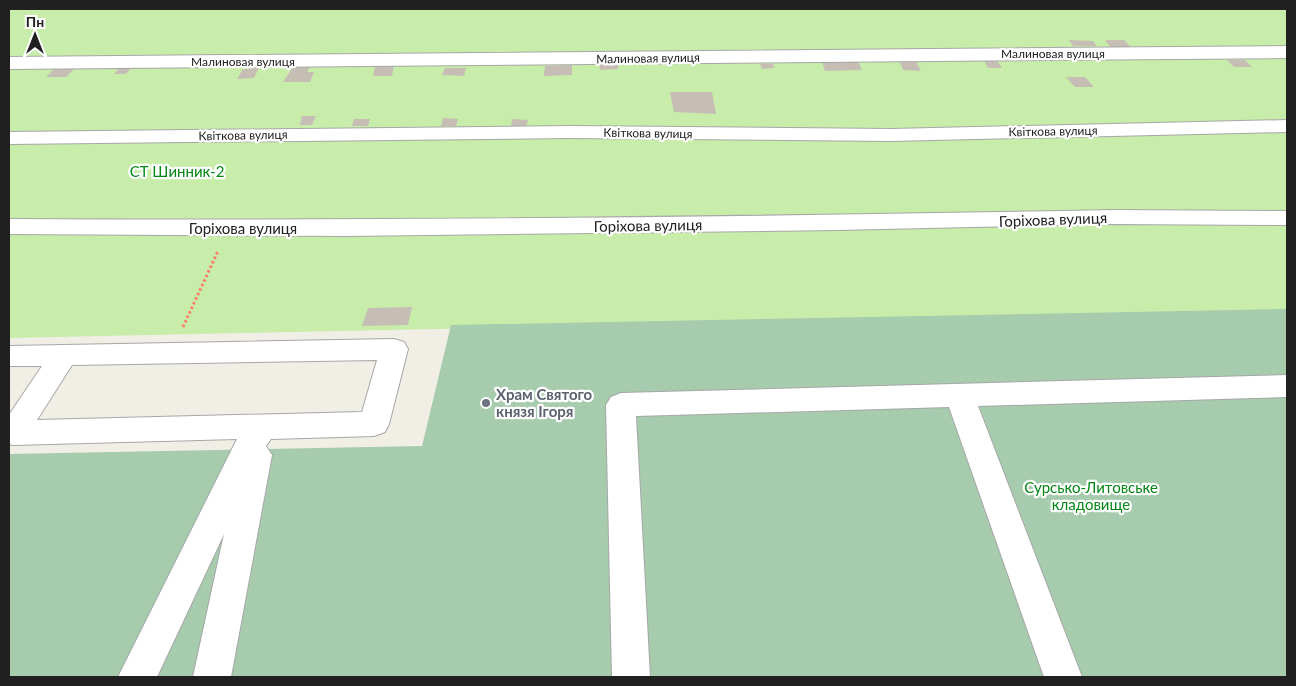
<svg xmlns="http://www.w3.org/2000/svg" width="1296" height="686" font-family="Lato,sans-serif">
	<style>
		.grass { fill: #c8edaa }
		.cemetery { fill: #a6cbad }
		.building { fill: #c6beb5 }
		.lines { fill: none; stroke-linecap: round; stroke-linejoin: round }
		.minor-casing { stroke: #a7a7a7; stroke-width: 2 }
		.path { stroke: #ff7e69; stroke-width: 3; stroke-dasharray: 2.5 2.5; stroke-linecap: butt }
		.minor { fill: #fff; fill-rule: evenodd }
		.worship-dot { fill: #6b7280; stroke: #fff; stroke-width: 2 }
		.labels { text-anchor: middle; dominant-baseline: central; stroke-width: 4.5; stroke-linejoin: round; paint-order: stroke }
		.far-street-label { font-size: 12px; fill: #202020; stroke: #fff }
		.park-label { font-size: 15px; fill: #068616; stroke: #fff }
		.street-label { font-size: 15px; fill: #202020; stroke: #fff }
		.worship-label { font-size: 15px; font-weight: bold; fill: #5b616d; stroke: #fff; text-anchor: start }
	</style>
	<rect width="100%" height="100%" fill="#f1eee6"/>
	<path class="grass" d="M9,9h1278v302l-1278,27z"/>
	<path class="cemetery" d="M1287,309v368h-1278v-223l413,-8 29,-121z"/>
	<g class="building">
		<path d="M1069,40l24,1 4,5h-24z"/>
		<path d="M1105,40h19l8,8h-21z"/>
		<path d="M983,59h13l6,9h-14z"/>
		<path d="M899,60h16l6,11 -18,-1z"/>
		<path d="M1227,60h18l7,7h-18z"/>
		<path d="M858,61l4,9 -37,1 -3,-9z"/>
		<path d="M599,64h19v5l-18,1z"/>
		<path d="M760,64h13l1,4 -12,1z"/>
		<path d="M572,65v10l-28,1 1,-10z"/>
		<path d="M394,66l-2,10h-19l2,-9z"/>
		<path d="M293,67h17l-3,5h7l-4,10h-27z"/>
		<path d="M55,68l19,1 -8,8h-20z"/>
		<path d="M119,68h12l-5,6h-12z"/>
		<path d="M259,68l-5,10 -17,1 6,-10z"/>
		<path d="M445,68h21l-2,8 -22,-1z"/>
		<path d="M1066,77h19l9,10h-19z"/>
		<path d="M670,92h42l4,22 -42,-2z"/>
		<path d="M302,116h14l-4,9h-12z"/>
		<path d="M443,118l15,1 -2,7h-15z"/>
		<path d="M354,119h16l-2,7h-16z"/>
		<path d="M512,119l16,1 -2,7h-15z"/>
		<path d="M412,307l-4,18 -46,1 6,-18z"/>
	</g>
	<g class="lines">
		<g class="minor-casing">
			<g id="minor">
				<path d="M1287,46v12l-1278,11v-12z"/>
				<path d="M1287,120v12l-396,9 -321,-3 -561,6v-12l561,-6 321,3z"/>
				<path d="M1112,210l175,1v14l-175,-1 -275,6 -491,6 -337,-2v-15c368,2 735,-2 1103,-9z"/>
				<path d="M394,339l10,3 4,7 -19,75 -4,8 -11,4 -103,3 -5,7 6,9 -41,222h-38l31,-143 -67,143h-39l119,-238 -224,6 -4,-1v-29l33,-49h-33v-20zM377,360l-15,52 -325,8 35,-55z"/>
				<path d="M1287,375v22l-309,9 104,271h-38l-95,-270 -313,9 14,261h-38l-6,-272 5,-8 10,-4z"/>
			</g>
		</g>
		<path class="path" d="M183,327l35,-76"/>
		<use href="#minor" class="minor"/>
	</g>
	<circle class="worship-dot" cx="486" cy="403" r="5"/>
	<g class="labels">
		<g class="far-street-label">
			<text x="1053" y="53">Малиновая вулиця</text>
			<text transform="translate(648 58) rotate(-1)">Малиновая вулиця</text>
			<text x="243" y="61">Малиновая вулиця</text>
			<text transform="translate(1053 131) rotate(-1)">Квіткова вулиця</text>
			<text transform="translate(648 133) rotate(1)">Квіткова вулиця</text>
			<text transform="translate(243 135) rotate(-1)">Квіткова вулиця</text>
		</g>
		<g class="park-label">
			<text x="177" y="171">СТ Шинник-2</text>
			<text x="1091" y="487">Сурсько-Литовське<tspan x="1091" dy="17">кладовище</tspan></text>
		</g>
		<g class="street-label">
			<text transform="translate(1053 219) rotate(-2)">Горіхова вулиця</text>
			<text transform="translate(648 225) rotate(-1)">Горіхова вулиця</text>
			<text x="243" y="228">Горіхова вулиця</text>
		</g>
		<g class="worship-label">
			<text x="496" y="394">Храм Святого<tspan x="496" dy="17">князя Ігоря</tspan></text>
		</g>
	</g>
	<rect width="1296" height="686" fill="none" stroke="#202020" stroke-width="20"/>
	<g transform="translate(35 35)" stroke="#ffffff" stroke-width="4" paint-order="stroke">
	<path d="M0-4L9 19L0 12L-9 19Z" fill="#202020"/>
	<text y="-8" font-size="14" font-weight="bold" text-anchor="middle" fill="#202020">Пн</text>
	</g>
</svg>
